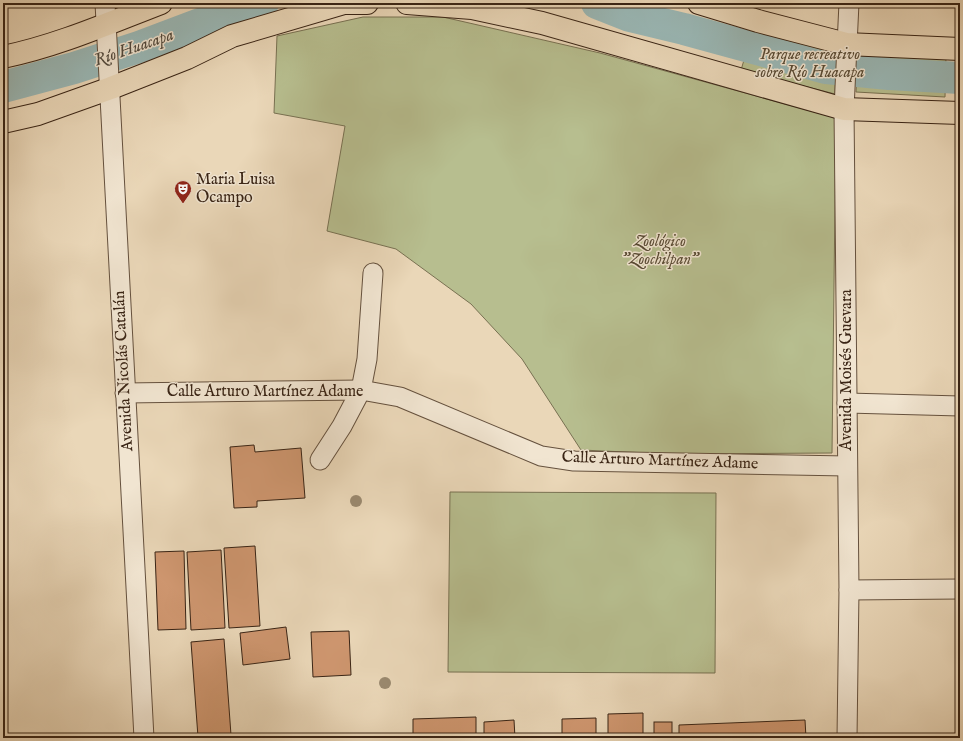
<svg xmlns="http://www.w3.org/2000/svg" width="963" height="741" font-family="'IM FELL English',serif">
	<style>
		.green { fill: #b7be8f; stroke: #787152 }
		.lines { fill: none; stroke-linecap: round; stroke-linejoin: round }
		.river { stroke: #9ab8b6; stroke-width: 32 }
		.building { fill: #ce966f; stroke: #392415 }
		.minor-casing { stroke: #65513e; stroke-width: 21 }
		.major-casing { stroke: #392415; stroke-width: 24 }
		.minor { stroke: #f1e5d1; stroke-width: 19 }
		.major { stroke: #ead7b8; stroke-width: 22 }
		.tree { fill: #9a896f }
		.labels { text-anchor: middle; dominant-baseline: central; stroke-width: 3; stroke-linejoin: round; paint-order: stroke }
		.park-label { font-size: 16px; font-style: italic; fill: #584a34; stroke: #f1e5d1 }
		.poi-label { font-size: 16px; fill: #392415; stroke: #f1e5d1; text-anchor: start }
		.street-label { font-size: 16px; fill: #392415; stroke: #f1e5d1 }
		.water-label { font-size: 17px; font-style: italic; fill: #51493d; stroke: #f1e5d1 }
	</style>
	<rect width="100%" height="100%" fill="#ead7b8"/>
	<filter id="stains"><feTurbulence type="fractalNoise" baseFrequency=".005" numOctaves="4"/><feColorMatrix values="0 0 0 0 .2 0 0 0 0 .09 0 0 0 0 .02 0 0 0 .5 -.17"/></filter>
	<radialGradient id="worn" r=".72"><stop offset=".6" stop-color="#630" stop-opacity="0"/><stop offset="1" stop-color="#630" stop-opacity=".3"/></radialGradient>
	<g class="green">
		<path d="M363,17h80l157,36 236,65 -4,335 -160,1 -91,-4 -59,-91 -51,-55 -75,-55 -69,-18 18,-105 -71,-13 3,-77z"/>
		<path d="M754,27l82,20 -1,47 -94,-24z"/>
		<path d="M858,54l88,3 -1,40 -89,-5z"/>
		<path d="M450,492l266,1 -1,180 -267,-1z"/>
	</g>
	<g class="lines">
		<g class="river">
			<path d="M597,3l33,13 54,13 142,39 63,6 71,4"/>
			<path d="M3,87l71,-19 65,-21 61,-23 63,-21"/>
		</g>
	</g>
	<g class="building">
		<path d="M254,445l1,7 46,-4 4,50 -48,3v6l-23,1 -4,-61z"/>
		<path d="M255,546l5,80 -31,2 -5,-80z"/>
		<path d="M221,550l4,78 -34,2 -4,-78z"/>
		<path d="M184,551l2,78 -28,1 -3,-78z"/>
		<path d="M286,627l4,32 -47,6 -3,-32z"/>
		<path d="M349,631l2,44 -38,2 -2,-45z"/>
		<path d="M224,639l7,96 -33,2 -7,-95z"/>
		<path d="M643,713v25h-35v-24z"/>
		<path d="M476,717v21h-63v-19z"/>
		<path d="M596,718v20h-34v-19z"/>
		<path d="M514,720l1,18h-31v-16z"/>
		<path d="M805,720l1,18h-127v-13z"/>
		<rect x="654" y="722" width="18" height="16"/>
	</g>
	<g class="lines">
		<g class="minor-casing">
			<g id="minor">
				<path d="M105,3l39,735"/>
				<path d="M125,393l236,-3 39,7 141,59 33,5 273,5"/>
				<path d="M847,403l113,3"/>
				<path d="M320,460l22,-34 19,-36 6,-31 6,-86"/>
				<path d="M849,590l111,-1"/>
				<path d="M847,738l2,-148 -5,-481 5,-106"/>
			</g>
		</g>
		<g class="major-casing">
			<g id="major">
				<path d="M407,3l65,5 70,15 302,86 116,4"/>
				<path d="M699,3l59,18 88,23 114,5"/>
				<path d="M3,57c54,-11 106,-34 158,-54"/>
				<path d="M3,122l35,-8 73,-26 76,-30 45,-22 112,-33h23"/>
			</g>
		</g>
		<use href="#minor" class="minor"/>
		<use href="#major" class="major"/>
	</g>
	<g class="tree">
		<circle cx="356" cy="501" r="6"/>
		<circle cx="385" cy="683" r="6"/>
	</g>
	<defs>
		<g id="theatre-pin" transform="scale(0.9)"><path d="M0 17L-7.5 6A9.5 9.5 0 1 1 7.5 6Z" fill="#8f2418" stroke="#f1e5d1"/><path d="M-5-5.5Q0-4 5-5.5V0Q5 5 0 6Q-5 5-5 0ZM-3.3-2.5H-1v1.5H-3.3ZM1-2.5H3.3v1.5H1ZM-2.8 1Q0 5.5 2.8 1Z" fill="#fff"/></g>
	</defs>
	<g fill-rule="evenodd">
		<use href="#theatre-pin" x="183" y="189"/>
	</g>
	<g class="labels">
		<g class="park-label">
			<text x="810" y="55">Parque recreativo<tspan x="810" dy="18">sobre Río Huacapa</tspan></text>
			<text x="660" y="242">Zoológico<tspan x="660" dy="18">"Zoochilpan"</tspan></text>
		</g>
		<g class="poi-label">
			<text x="196" y="180">Maria Luisa<tspan x="196" dy="18">Ocampo</tspan></text>
		</g>
		<g class="street-label">
			<text transform="translate(847 370) rotate(-90)">Avenida Moisés Guevara</text>
			<text transform="translate(124 371) rotate(-93)">Avenida Nicolás Catalán</text>
			<text x="265" y="392">Calle Arturo Martínez Adame</text>
			<text transform="translate(660 461) rotate(2)">Calle Arturo Martínez Adame</text>
		</g>
		<g class="water-label">
			<text transform="translate(134 48) rotate(-19)">Río Huacapa</text>
		</g>
	</g>
	<rect width="963" height="741" fill="none" stroke="#ead7b8" stroke-width="16"/>
	<rect x="4" y="4" width="955" height="733" fill="none" stroke="#392415" stroke-width="2"/>
	<rect x="8" y="8" width="947" height="725" fill="none" stroke="#392415"/>
	<rect width="100%" height="100%" filter="url(#stains)"/>
	<rect width="100%" height="100%" fill="url(#worn)"/>
</svg>
